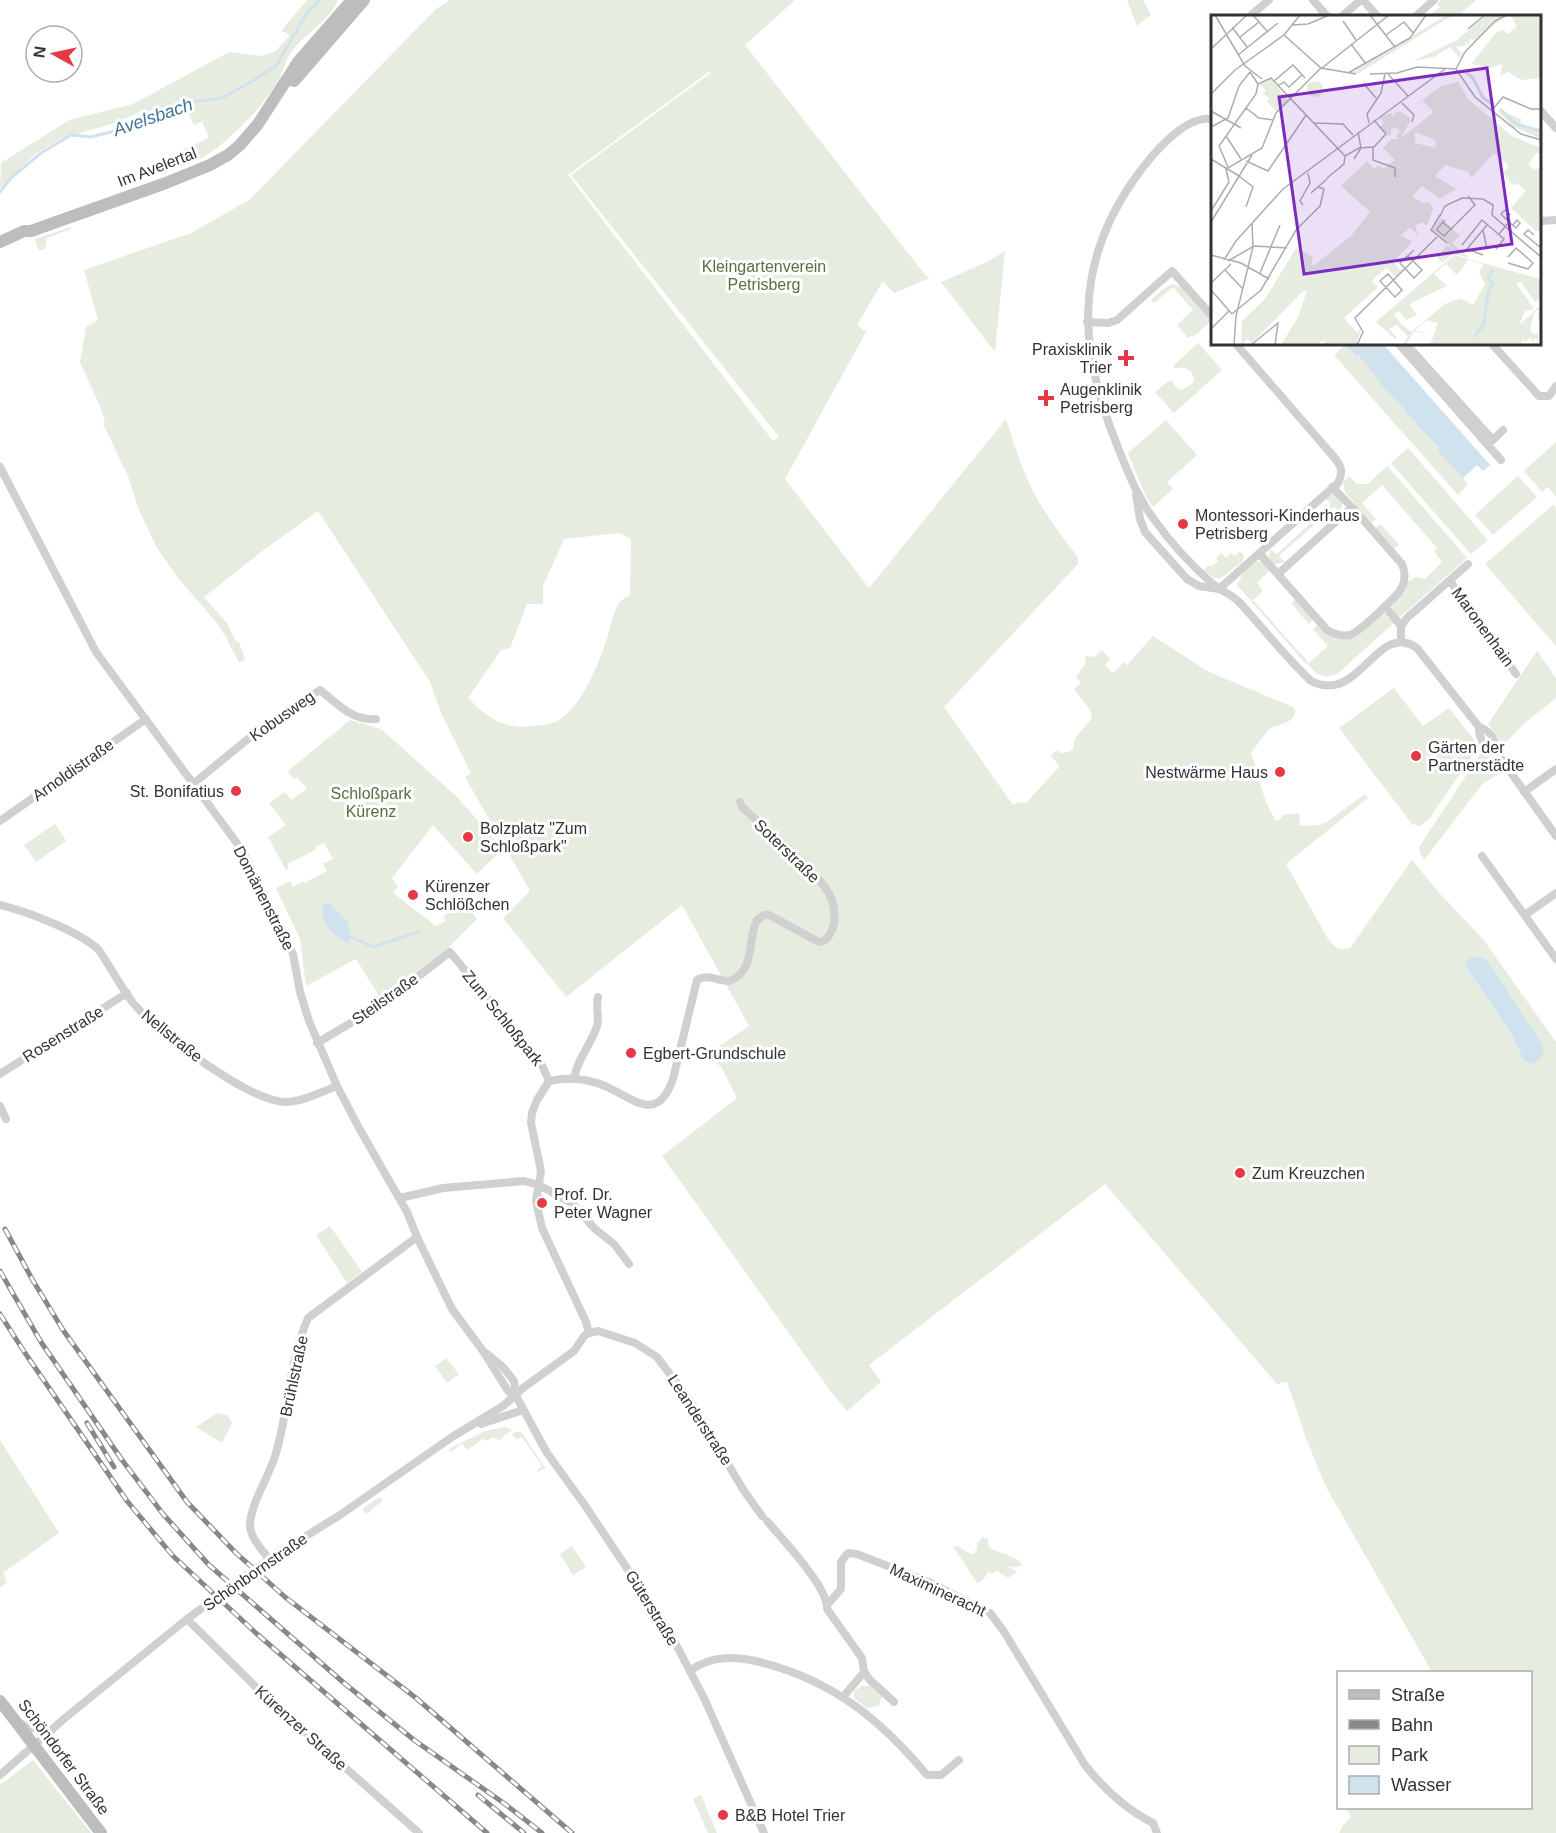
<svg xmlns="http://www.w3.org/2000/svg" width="1556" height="1833" font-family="Arial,sans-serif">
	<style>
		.green { fill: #e6ecdf; fill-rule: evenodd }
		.water { fill: #cfe2ee }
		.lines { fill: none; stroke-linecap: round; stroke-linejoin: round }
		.stream { stroke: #cfe2ee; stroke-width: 3 }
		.street { stroke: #d0d0d0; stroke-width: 8 }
		.secondary { stroke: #bdbdbd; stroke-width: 12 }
		.rail-casing { stroke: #888; stroke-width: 5 }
		.rail { stroke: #fff; stroke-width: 3; stroke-dasharray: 9; stroke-linecap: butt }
		.poi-dot { fill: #e63946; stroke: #fff; stroke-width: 2 }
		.labels { text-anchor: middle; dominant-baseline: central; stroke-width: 6; stroke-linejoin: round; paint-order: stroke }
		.street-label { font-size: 16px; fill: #333; stroke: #fff }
		.park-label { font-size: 16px; fill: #56703f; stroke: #fff }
		.poi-label { font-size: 16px; fill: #333; stroke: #fff; text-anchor: start }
		.water-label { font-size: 18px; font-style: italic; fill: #3f7597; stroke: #fff }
		.inset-river { fill: none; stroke: #cfe2ee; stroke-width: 3 }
		.inset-road { fill: none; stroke: #adadad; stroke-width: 1.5 }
		.view { fill: #7b2cbf; fill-opacity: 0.15; stroke: #7b2cbf; stroke-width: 3 }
		.inset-edge { fill: none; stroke: #333; stroke-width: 3 }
	</style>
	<rect width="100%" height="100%" fill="#fff"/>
	<g class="green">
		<path d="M307,0h31c-7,19 -33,34 -46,51 -6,8 -7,16 -11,24 -11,25 -55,70 -79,83 -11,6 -26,10 -38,15l-4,-13 49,-22 -7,-17 -8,4 -6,-14 -18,-2 -22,9 -4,-8 -29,13 -55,16 -25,15 -35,34 1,-25 68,-43 64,-16 96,-52 33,4 14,-5 14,-16 -9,-4z"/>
		<path d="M450,0h345l-50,45 181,231 4,2 -36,15 -11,-12 -26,44 9,7 -81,147 84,109 137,-169c8,25 16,52 29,76 12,22 27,42 43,62v7l-134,143 69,98 7,-3 6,1 33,-36 -3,-6 -6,-5 7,-6 3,3 9,-1 4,-3 2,-11 17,-20 -2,-8 -16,-21 7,-6 -5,-6 9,-13 1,-8 8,1 8,-7 8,9 -5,6 8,8 11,-11 3,3 26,-29 56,36 84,35 3,4c-4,14 -16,12 -27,18l-18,24c8,22 11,46 24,66l3,2 5,-6 16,-2 1,13 18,-1 9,-3 38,-28 3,4 -82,66 42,75c8,9 10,12 22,9l62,-88 29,35 42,44 73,103v791h-217l4,-8 8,-7 -4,-10h183v-136h-98l-106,-185 -19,-46 -20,-59 -10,2 -172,-200 -236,181 12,17 -34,29 -15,-18 -170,-237 75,-58 -15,-30 -14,-14 41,-28 -67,-121 -116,92 -63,-79 27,-27 -65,-114 6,-4 -29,-58 -12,-33 -112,-171 -57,41 -57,45 23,26 8,17 4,2 6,17 -6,4 -13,-26 -10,-15 -38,-44 -21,-30 -19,-40 -10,-32 -25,-52 2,-2 -5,-16 -20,-44 6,-35 12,-7 -14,-50 107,-37 58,-33 187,-191zM710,71l1,2 -140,102 208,262 -6,4 -205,-266zM619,533l12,6 -1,56c-3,2 -9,5 -11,8 -5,6 -9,26 -12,35 -8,25 -27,74 -52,84 -7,3 -16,3 -23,4 -27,4 -46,-9 -64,-28l33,-48 9,-2 17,-44h16v-18l21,-47zM1485,959l12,15 29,45 18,33 -21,8c-13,-35 -39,-63 -58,-95z"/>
		<path d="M1127,0h16l8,15 -14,11z"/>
		<path d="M1441,0h35l-18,16h-29l11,-9 -3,-3z"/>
		<path d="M71,227v2l-24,9 -2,11 -6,2 -4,-12z"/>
		<path d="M1005,251l-10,101 -54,-70 46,-20z"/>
		<path d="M1172,284l9,3 30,34 -18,16 -2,-1 -3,2 -11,-13 16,-15 -20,-23 -19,16 -3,-3 12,-11z"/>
		<path d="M1198,343l24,27 -48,43 -19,-21 12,-10 5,-2 3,7 6,3 11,-6 2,-5 -3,-8 -6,-3h-11v-3z"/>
		<path d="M1345,345l10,12 3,-2 24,27 -2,2 24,27 2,-1 33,38 -2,2 31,34 -10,11 -124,-140z"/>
		<path d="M1166,420l31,35 -30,27 6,7 -20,18 -7,-10 -18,-44z"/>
		<path d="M1556,442v55l-8,-10 -6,5 -18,-21z"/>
		<path d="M1408,448l80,92 -17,14 -80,-91z"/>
		<path d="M1386,467h2l79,91 -68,60 -7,-11 15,-25 9,-5 9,2 17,-17 -8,-11 3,-3 -55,-63 -20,18 14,16 -4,4 -27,-31 -2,-10 6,-6 8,8h11z"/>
		<path d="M1518,476l19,21 -44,38 -18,-20z"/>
		<path d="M1332,494l4,1 7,8 -4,10 -5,-6 -55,49 6,6 -8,2 -5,-1 -3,-6 1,-8 7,5 54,-50 -6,-6z"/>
		<path d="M1553,505l3,3v138l-71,-82z"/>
		<path d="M1380,524l19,20 -5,5 -19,-21z"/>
		<path d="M1240,551l4,5 -2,6 -21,16h-6l-11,-8 4,-5 3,2 7,-6 -2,-3 5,-5 5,5 5,-5 4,3z"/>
		<path d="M1256,561l6,1 8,8 -13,13 6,8 -10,9 55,62 -2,2 -69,-79 6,-12z"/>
		<path d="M1296,599l18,20 -5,5 -18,-21z"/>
		<path d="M1381,613l7,1 7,8 -58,52c-12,5 -22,1 -29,-10l20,-18 -15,-17 6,-5 20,14z"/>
		<path d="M1537,651l19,27v20l-30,24 -23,23 -15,-21z"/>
		<path d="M1394,688l29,38 26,-18 30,38 -50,73 -9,7 -8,-2 -73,-96z"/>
		<path d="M350,720l31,9 75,67 47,53 -26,25 -44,-49 -41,53 6,9 -5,6 43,33 10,-5 -3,-4 19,-19 15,21 -33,33 -63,47 -25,-40 -50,27 -6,-47 -24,-51 14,-7 3,6 10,-6 1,2 23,-12 -4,-7 10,-5 -9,-16 -9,4 1,3 -29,14 2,5 -3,1 -18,-33 18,-12 -17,-22 16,-11 6,8 16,-11 -10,-12 -3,2 -6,-8z"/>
		<path d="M1483,750l20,22 -20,11 -59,77 -5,-9v-4z"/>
		<path d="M55,824l11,17 -30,21 -12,-17z"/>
		<path d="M330,1226l32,46 -15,11 -31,-48z"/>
		<path d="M446,1358l13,16 -12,9 -12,-17z"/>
		<path d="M217,1413l10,2 5,8 -10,20 -26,-16z"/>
		<path d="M504,1427l8,3 -13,10 -6,-3 -7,4 -2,-3 -17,12 -5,-6 -12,8 -1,-3 36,-18z"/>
		<path d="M516,1431l6,2 23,35 -7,4 -1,-2 5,-4 -20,-29 -6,3 -4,-6z"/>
		<path d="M0,1440l59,93 -56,40 4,9 -7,6z"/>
		<path d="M379,1497l4,3 -16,14 -5,-5z"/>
		<path d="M983,1537l5,2 1,9 28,11 5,6 -5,2 -9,-1 9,6 -9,6 -11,-7 -6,3 -2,-3 -7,10 -5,2 -24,-37c9,0 11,7 20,8l4,-5v-6z"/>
		<path d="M572,1546l14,21 -13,8 -13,-21z"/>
		<path d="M862,1686h10l9,7 1,4 -3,9 -12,2 -13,-10v-7z"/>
		<path d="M33,1760l58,73h-91v-48z"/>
		<path d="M701,1795l16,38h-9l-15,-34z"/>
	</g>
	<g class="water">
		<path d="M1347,344h36l107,121 -7,6 -6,-6 -14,13 5,6 -31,-34 2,-2 -59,-64 1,-2 -23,-27 -2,2 -11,-12z"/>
		<path d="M325,904h6l16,17 4,16 -3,6c-14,-6 -26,-19 -26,-35z"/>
		<path d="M1472,956l13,3 12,15 44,69 3,8 -3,7 -8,6 -10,-4c-13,-36 -39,-63 -58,-95z"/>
	</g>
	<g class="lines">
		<g class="stream">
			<path d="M0,192l11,-14 30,-25 30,-18 20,2 39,-10 62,-25 31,-4 36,-21 17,-11 29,-50 14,-16"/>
			<path d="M351,937l22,10 45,-15"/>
		</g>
		<g class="street">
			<path d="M1313,0l14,16"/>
			<path d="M1363,0l14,16"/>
			<path d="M1250,16l19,-16"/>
			<path d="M1342,16l19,-16"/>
			<path d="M1416,16l18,-16"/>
			<path d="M1540,110l16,18"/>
			<path d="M1212,119c-29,-4 -63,39 -79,62 -60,86 -54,171 -16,264 10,25 20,51 36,73 17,24 39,48 61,67 9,7 19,10 26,18 24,26 45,54 71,78 49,25 65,-61 106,-33l62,79c11,3 18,14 18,26l59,83"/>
			<path d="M1540,221l16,-1"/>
			<path d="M1087,322l21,1 9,-3 55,-49 40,45"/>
			<path d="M1399,344l102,116"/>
			<path d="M1406,344l87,96 10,-10"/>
			<path d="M1492,344l47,52h10l7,-10"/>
			<path d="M0,467l96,185 146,198 51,104 7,38 9,29 28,65 22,42 48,84 10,25 35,72 31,42 25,40 8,5"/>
			<path d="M1332,487l20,20"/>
			<path d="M1136,494l4,25 5,13 42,47 12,7 20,3"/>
			<path d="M1260,554l67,76c7,4 15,7 23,5 9,-3 49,-40 52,-48 4,-8 3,-16 0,-23l-50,-57 -74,67"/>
			<path d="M1450,581l66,93"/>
			<path d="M1219,589l119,-106c6,-12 3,-18 -5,-27l-97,-112"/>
			<path d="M1385,606l16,20"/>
			<path d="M1401,642v-16l6,-8 61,-54"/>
			<path d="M1479,727c-1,11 7,23 18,26"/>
			<path d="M193,784l61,-50 66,-44c18,14 32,31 56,29"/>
			<path d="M1524,792l32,-23"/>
			<path d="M0,821l146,-102"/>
			<path d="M1482,856l74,103"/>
			<path d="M0,905c28,7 76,25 98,44 12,17 22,37 35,54 24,29 114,97 152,99 17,0 36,-10 52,-16"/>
			<path d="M1525,915l31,-22"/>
			<path d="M0,1074l127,-81"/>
			<path d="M574,1079c3,-20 17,-34 23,-53 3,-10 -2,-19 1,-29"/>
			<path d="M549,1081c19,-4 39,-2 56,5 28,12 52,39 68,-7l24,-99c10,-7 21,1 32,1 27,-9 18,-42 28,-61l7,-5h5l50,27c7,-1 10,-5 13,-12 4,-8 3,-23 -1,-32 -11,-26 -67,-70 -89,-91l-2,-5"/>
			<path d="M0,1106l6,13"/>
			<path d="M400,1198l43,-10 81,-7 15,4 34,19 22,25 20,16 14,19"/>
			<path d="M589,1333l9,-2 37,12 22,14 34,45 53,89 18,25"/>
			<path d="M486,1353l17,14 11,14 2,15 31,57 37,51 85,127 35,67 60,135"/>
			<path d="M481,1424l42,-14"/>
			<path d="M767,1521c15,18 62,67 60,88l35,49 2,14"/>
			<path d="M269,1559c-8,-11 -20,-22 -19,-36 2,-22 20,-48 26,-70 13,-44 13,-92 32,-135l109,-81"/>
			<path d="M828,1604l13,-15v-27l7,-9 9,1 74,29 59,30 13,17 82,135c19,24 40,44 68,58l4,10"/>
			<path d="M187,1619l83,82 149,132"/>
			<path d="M690,1671c21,-16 45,-15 70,-9 72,18 120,57 167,113h14l18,-15"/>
			<path d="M844,1696l20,-24 6,8 24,22"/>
			<path d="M18,1722l11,6 23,2"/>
			<path d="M0,1775l65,-57 122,-99 82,-60 71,-44 112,-78 51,-31 20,-18 51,-37 11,-16 4,-2 -3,-11 -44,-94 -6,-27 5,-30 -10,-48 1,-10 5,-13 12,-19 -8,-18 -91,-111 -69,53 -64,38"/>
		</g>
		<g class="secondary">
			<path d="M294,81l70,-81"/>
			<path d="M0,242l24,-11h7l135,-48 44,-18 18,-10 12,-10 18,-21 40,-62 54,-62"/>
			<path d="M0,1701l101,132"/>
		</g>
		<g class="rail-casing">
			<g id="rail">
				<path d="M5,1229l27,50 31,51 124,172 49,51 49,44 131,101 156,135"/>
				<path d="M0,1271l41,71 81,118 41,54 46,51 135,118 70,57 91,64 37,29"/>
				<path d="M0,1314l25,39 102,148 46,55 84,78 230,199"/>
				<path d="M87,1423l27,44"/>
				<path d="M478,1795l46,38"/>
			</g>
		</g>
		<use href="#rail" class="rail"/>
	</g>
	<g class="poi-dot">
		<path d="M1123 349h6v6h6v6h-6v6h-6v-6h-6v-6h6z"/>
		<path d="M1043 389h6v6h6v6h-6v6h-6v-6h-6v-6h6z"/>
		<circle cx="1183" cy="524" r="6"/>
		<circle cx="1416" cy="756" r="6"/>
		<circle cx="1280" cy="772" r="6"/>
		<circle cx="236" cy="791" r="6"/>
		<circle cx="468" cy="837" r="6"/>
		<circle cx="413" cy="895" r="6"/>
		<circle cx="631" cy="1053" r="6"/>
		<circle cx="1240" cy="1173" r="6"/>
		<circle cx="542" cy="1203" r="6"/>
		<circle cx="723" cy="1815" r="6"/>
	</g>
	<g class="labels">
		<g class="street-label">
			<text transform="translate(157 167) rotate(-21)">Im Avelertal</text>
			<text transform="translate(1483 627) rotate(54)">Maronenhain</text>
			<text transform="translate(282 716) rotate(-35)">Kobusweg</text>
			<text transform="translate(73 770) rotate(-35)">Arnoldistraße</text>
			<text transform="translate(787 851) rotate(44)">Soterstraße</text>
			<text transform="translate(264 898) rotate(63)">Domänenstraße</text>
			<text transform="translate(385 999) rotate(-35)">Steilstraße</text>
			<text transform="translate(503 1018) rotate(51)">Zum Schloßpark</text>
			<text transform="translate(63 1034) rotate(-32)">Rosenstraße</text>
			<text transform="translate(172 1036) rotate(39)">Nellstraße</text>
			<text transform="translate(294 1376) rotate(-78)">Brühlstraße</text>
			<text transform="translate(700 1420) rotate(57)">Leanderstraße</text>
			<text transform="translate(255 1572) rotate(-35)">Schönbornstraße</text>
			<text transform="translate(938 1590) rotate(25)">Maximineracht</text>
			<text transform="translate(652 1608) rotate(58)">Güterstraße</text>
			<text transform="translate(301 1728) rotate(42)">Kürenzer Straße</text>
			<text transform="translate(64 1757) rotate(53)">Schöndorfer Straße</text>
		</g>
		<g class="park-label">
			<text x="764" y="266">Kleingartenverein<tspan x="764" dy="18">Petrisberg</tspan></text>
			<text x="371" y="793">Schloßpark<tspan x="371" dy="18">Kürenz</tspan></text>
		</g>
		<g class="poi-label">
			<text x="1112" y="349" text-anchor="end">Praxisklinik<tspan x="1112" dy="18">Trier</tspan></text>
			<text x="1060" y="389">Augenklinik<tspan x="1060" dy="18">Petrisberg</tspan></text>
			<text x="1195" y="515">Montessori-Kinderhaus<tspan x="1195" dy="18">Petrisberg</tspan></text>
			<text x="1428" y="747">Gärten der<tspan x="1428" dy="18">Partnerstädte</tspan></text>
			<text x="1268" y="772" text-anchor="end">Nestwärme Haus</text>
			<text x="224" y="791" text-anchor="end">St. Bonifatius</text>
			<text x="480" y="828">Bolzplatz "Zum<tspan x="480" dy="18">Schloßpark"</tspan></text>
			<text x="425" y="886">Kürenzer<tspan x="425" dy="18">Schlößchen</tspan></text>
			<text x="643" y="1053">Egbert-Grundschule</text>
			<text x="1252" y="1173">Zum Kreuzchen</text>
			<text x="554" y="1194">Prof. Dr.<tspan x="554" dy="18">Peter Wagner</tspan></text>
			<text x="735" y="1815">B&amp;B Hotel Trier</text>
		</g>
		<g class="water-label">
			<text transform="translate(153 117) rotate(-19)">Avelsbach</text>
		</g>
	</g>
	<g transform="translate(1211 15)">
		<rect width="330" height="330" fill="#fff"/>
		<path d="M236,0h6l-94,58h-8zM276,0h19l-31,26 -5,-2 -1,7 -3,-5 -1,5 -9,1 5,6 3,-2 -4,8 -10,-12 -16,10 -21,4 44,-21zM299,0h31v63l-20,2 -13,-8 -8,4 2,-12 -12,4 -19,-4 25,-31 6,-3 6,4 9,-8zM59,63l18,22 -11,12 -10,-10 3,-4 -7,-4 3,-4 -7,-6zM96 74a8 8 0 1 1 16 0a8 8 0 1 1-16 0ZM247,67l10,17 44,37 29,12v6l-5,-1 -8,12 7,5 6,-3v63l-5,1 -25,-23 15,-18 -12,-8 2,3 -5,-1 -8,-11 6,-7 -15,-13 -23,25 -2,-6 -24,-7 -10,11 21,13 -16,10 -18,-13 -10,10 11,7 7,-1 3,7 -6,17 -5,-4 -7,4 4,10 -9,-8 -9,7 11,7 -19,20 9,9 -6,6 -9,-9 -12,9 -3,4 6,6 -34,31 13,15 4,-4 -5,16h-33l2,-5 -11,5h-33l17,-28 9,-26 -5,1 -50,51 -4,-4 -7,6 1,-24 23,-22 31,-51 17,9 -2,8 2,1 38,-30 19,-24 -29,-26 26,-25 7,8 5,-4 4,4 12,-9 -12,-12 8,-9h8l-3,-3 4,-6 -8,-3 -2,10 -10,-10 4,-4 -4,-5 11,-5 4,6 -2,-5 7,-3 11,8 -10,19 33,-26 -11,-11 -7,4 25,-19zM204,117l20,8 1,8 -21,-5zM285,94l25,10 -1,7 15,4 6,-2v11l-29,-13zM230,203l18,17 11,-9 -18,17 18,15 -17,-4 -11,9 -5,-6 10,-12 9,6 -24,-21zM243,240l86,24 1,19 -6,4 -14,-20 -5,1 18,26 -9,2 -6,14 22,-20v16l-3,-2 2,-10 -6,4 -4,16 3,5h5v6l-4,-2 -1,4 -3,-5 -5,6 -1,-5 -3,7h-91l8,-22 -11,-3 -12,10 16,4 -17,-3 -8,14h-4l6,-8 -11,-12 -8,4 8,9 -2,1 -19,-17zM257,245l15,4 -4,9 6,11 -12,21 -13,-7 -15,6 -34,28 -10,-8 -7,-10 5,-3 7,9 11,-5 -8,-11 38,-18 -13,-12 12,-10 11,11z" fill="#e6ecdf" fill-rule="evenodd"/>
		<path class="inset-river" d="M252,55l10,8 10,20 11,7M289,94l16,15 25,7M278,275l4,-5 -5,-8 5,-7M264,321l9,-12 4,-32"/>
		<path class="inset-road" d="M4,0l30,51 17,13M42,0l14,16M159,0l25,32M132,6l13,19M81,10l16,-1 21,-9M21,12l15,20M257,14l17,-14M73,20l37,33 35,6M73,20l16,-20M175,20l18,-13 10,12M29,22l19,-15M140,29l15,20M0,34l36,-34M27,40l40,-32M111,53l67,-53M245,54l9,-17 30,-31 12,-6M245,54l19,28 46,37 20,6M137,58l62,-35 16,-23M159,59l27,-1 20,-6 39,2M177,59l20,22M63,66l19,-16 12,13M47,69l13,-6 74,78 14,-8 15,-1 12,-13 -12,-14M67,71l6,-4 5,5 13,-12M149,71l4,-2 12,14M0,79l24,-24 49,-35M191,88l12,12 -2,7M35,93l13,10 14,2M282,94l10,-12 28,12h10M0,96l30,17M103,108l29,1 10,11M158,108l-2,-9 14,-21 4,-19M0,112l17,-9 11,-32 11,-14M15,121l15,23M8,131l37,-52 2,-10 -8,-12M8,131l9,21M162,132v13l22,8v9M0,144l28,17M143,144l7,-11 -3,-16M35,146l22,10 38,-56M28,161l14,11 -7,20M116,163l17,-14 1,-8M100,178l16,-14M92,190l-3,-4 10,-18 -2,-10M0,196l18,-29 -3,-13 36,-21 14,-35 45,-45M229,200l-9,15 16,13M229,201l5,-10 17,-8 21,1 10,6 -1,10 49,42M0,207l41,-67M231,207l9,7 -7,7 -7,-6v-1l8,-9M298,207l7,6 4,-5 -3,-3 -4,5M240,214l24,-24 -7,-9M272,215l4,19M288,219l10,-12 -8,-8 4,-4 5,4 -4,5M323,220l-6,-5 -4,4 17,14M251,230l20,-25 22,19 -8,10M0,240l30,8 28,16M272,240l-16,-6 20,-24M197,241l14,14 -8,8 -14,-15 14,-13M297,242l8,-9 17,15 -5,6 -20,-6M13,245l12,-19 47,-52 162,-120M17,246l26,-15 33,2M14,255l18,19M49,258l20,-48M177,259l14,16 -7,7 -15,-16zM0,268l20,-19M0,275l21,24M21,299l29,-24 35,-60 24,-24 4,-17 -6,-2M0,314l18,-18M23,330l2,-29 17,-69 -1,-23M40,330l27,-22 -3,22M146,330l6,-13 -8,-14 82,-81"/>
		<path class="view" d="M276,53l25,176 -208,30 -25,-177z"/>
		<rect width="330" height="330" class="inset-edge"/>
	</g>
	<rect x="1337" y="1671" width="195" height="138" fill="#ffffff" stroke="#adadad" stroke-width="1.5"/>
	<rect x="1349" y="1690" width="30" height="9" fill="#bdbdbd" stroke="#adadad" stroke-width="1.5"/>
	<text x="1391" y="1701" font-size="18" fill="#333333">Straße</text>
	<rect x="1349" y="1720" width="30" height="9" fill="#888888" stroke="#adadad" stroke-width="1.5"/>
	<text x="1391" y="1731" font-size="18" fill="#333333">Bahn</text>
	<rect x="1349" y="1746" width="30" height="18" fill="#e6ecdf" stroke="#adadad" stroke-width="1.5"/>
	<text x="1391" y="1761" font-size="18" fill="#333333">Park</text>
	<rect x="1349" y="1776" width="30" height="18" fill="#cfe2ee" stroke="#adadad" stroke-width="1.5"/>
	<text x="1391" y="1791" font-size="18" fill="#333333">Wasser</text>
	<g transform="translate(54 54) rotate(278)"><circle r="28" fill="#ffffff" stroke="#adadad" stroke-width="1.5"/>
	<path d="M0-4.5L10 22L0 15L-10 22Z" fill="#e63946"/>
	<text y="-9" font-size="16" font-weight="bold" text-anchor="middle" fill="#333333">N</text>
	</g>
</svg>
